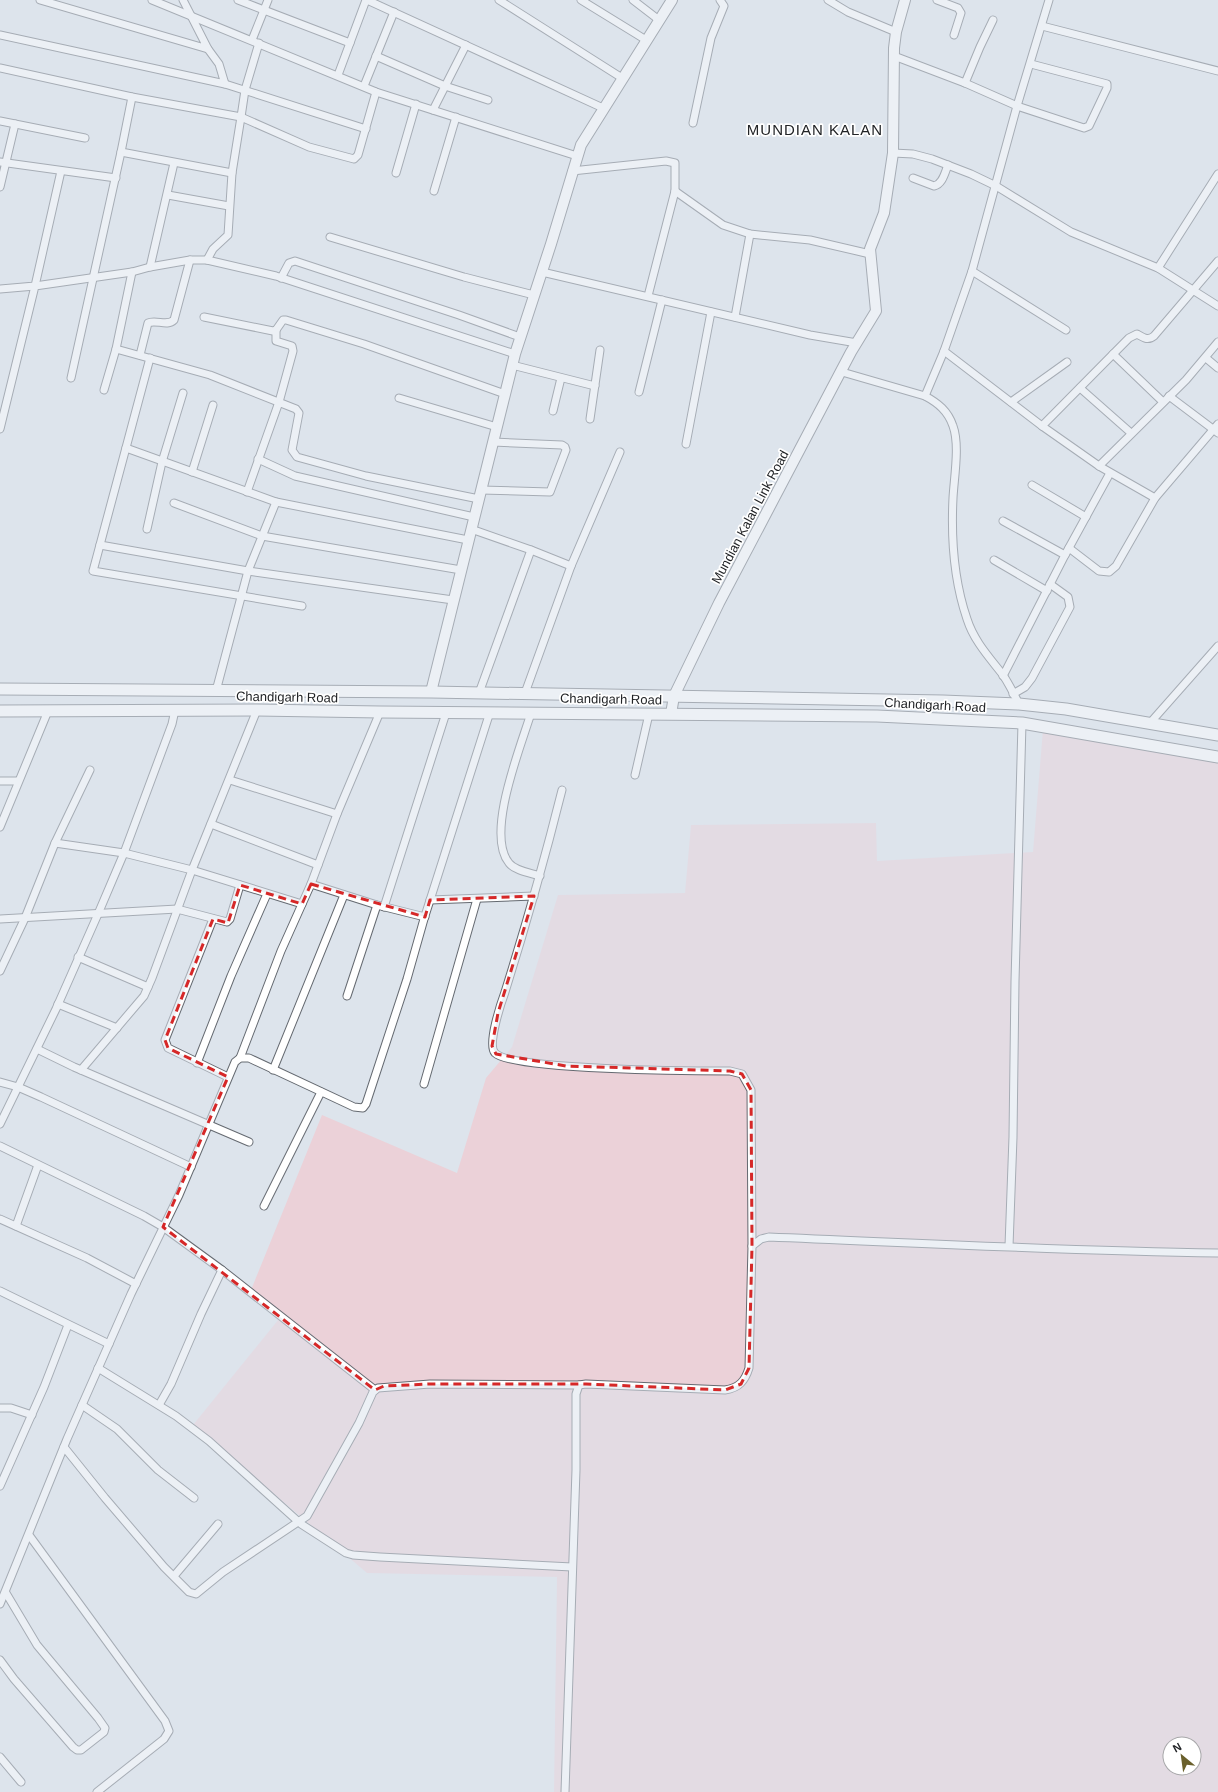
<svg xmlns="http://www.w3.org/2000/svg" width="1218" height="1792" font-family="Arial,sans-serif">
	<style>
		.industrial { fill: #ebd1d8; fill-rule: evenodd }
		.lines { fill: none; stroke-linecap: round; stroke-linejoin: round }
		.street-casing { stroke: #656a71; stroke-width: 9 }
		.secondary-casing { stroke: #656a71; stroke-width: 12 }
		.primary-casing { stroke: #656a71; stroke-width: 13 }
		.street { stroke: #fff; stroke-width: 7 }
		.secondary { stroke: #fff; stroke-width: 10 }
		.primary { stroke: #fff; stroke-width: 11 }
		.marked { fill: none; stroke: #d62828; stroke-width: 3; stroke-dasharray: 8 5; stroke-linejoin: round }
		.labels { text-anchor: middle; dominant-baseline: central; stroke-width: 3.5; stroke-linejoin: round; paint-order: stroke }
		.street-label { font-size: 13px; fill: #222427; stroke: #fff }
		.quarter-label { font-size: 15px; letter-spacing: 1px; fill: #222427; stroke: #fff }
	</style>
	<rect width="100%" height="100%" fill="#dde4ec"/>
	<path class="industrial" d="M1043,729l175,33v1030h-664l3,-215 -190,-4 -174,-148 90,-111 -32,-24 71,-175 135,58 29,-95 26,-31 46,-152 127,-2 6,-68 185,-2 1,38 156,-9zM1170,1744h24v24h-24z"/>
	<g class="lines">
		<g class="street-casing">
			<g id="street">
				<path d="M40,0l168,49 -25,-49"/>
				<path d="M152,0l224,92 201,64"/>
				<path d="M238,0l112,43"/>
				<path d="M367,0l236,108"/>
				<path d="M499,0l123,78"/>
				<path d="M581,0l65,40"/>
				<path d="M633,0l26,20"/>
				<path d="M828,0l20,12 48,20"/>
				<path d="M937,0l21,8 3,5 -7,22"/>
				<path d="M1042,26l176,45"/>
				<path d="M0,35l225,49 -6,-20 -11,-15"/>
				<path d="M252,40l16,-40"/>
				<path d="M376,56l69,30 43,14"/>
				<path d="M894,56l71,27 52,23 67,22 5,-2 18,-38v-4l-76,-20"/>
				<path d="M0,68l132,29 109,20 4,-27 14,-47"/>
				<path d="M338,75l28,-75"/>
				<path d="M965,83l15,-36 13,-27"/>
				<path d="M225,84l141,45"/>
				<path d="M364,86l30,-74"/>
				<path d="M433,110l33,-65"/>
				<path d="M0,121l85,17"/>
				<path d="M693,123l18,-85 13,-32 -4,-6"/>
				<path d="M121,152l111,21"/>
				<path d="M893,153l20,1 19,5 39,15 25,12 75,46 87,36 60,38"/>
				<path d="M0,162l116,16"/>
				<path d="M572,171l94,-10 9,2v28l-27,105"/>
				<path d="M396,173l20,-69"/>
				<path d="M913,178l21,8c9,-2 11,-14 14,-21"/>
				<path d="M0,187l15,-63"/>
				<path d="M434,191l22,-74"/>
				<path d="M675,191l48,34 27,9 60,6 60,14"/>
				<path d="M168,195l61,11"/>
				<path d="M330,237l134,40 70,18"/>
				<path d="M207,260l6,-11 15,-14 4,-62 9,-56 68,30 45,12 4,-4 18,-63"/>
				<path d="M150,267l24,-104"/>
				<path d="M1158,268l60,-94"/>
				<path d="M972,271l94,59"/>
				<path d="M132,272l-16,77 94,26 86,34 3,4 -7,37 5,7 69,19 113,23"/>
				<path d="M542,272l268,63 47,8"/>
				<path d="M281,278l8,-15 6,-2 164,54 61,22"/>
				<path d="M0,289l35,-3 26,-115"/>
				<path d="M204,317l69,14 3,-1 7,-10h3l78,24 141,50"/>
				<path d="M735,317l15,-83"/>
				<path d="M944,351l98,75 57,40 56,32"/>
				<path d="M1113,354l50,48"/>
				<path d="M140,355l8,-32c8,-4 19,4 26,-3l16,-60"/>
				<path d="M150,358l-57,213 209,35"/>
				<path d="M1206,358l12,10"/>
				<path d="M512,365l83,21"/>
				<path d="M842,372l83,24 19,-45 28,-80 45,-165 32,-106"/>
				<path d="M71,378l50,-226 11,-55"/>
				<path d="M1080,388l51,45"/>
				<path d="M104,390l12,-41"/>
				<path d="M639,392l23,-92"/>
				<path d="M925,396c13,7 23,15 28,30 7,19 1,52 0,72 -2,40 1,83 14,121 7,22 22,38 36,56 6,9 11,19 16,29"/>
				<path d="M1169,396l49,37"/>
				<path d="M399,398l98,29"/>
				<path d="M1011,402l56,-40"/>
				<path d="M553,411l8,-33"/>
				<path d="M590,419l10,-69"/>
				<path d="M1042,426l87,-88 8,-4c7,4 11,7 17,2l64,-75"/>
				<path d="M0,429l35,-143 97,-14 18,-5 40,-7h17l69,16 239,78"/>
				<path d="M686,444l25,-132"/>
				<path d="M126,448l150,54 192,38"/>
				<path d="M258,459l37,17 179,41"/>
				<path d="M1099,466l87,-86 32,-38"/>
				<path d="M192,472l21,-67"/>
				<path d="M1032,485l54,32"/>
				<path d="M481,490l69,2 16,-42 -1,-3 -3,-2 -69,-3"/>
				<path d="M247,492l32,-90 14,-51 -1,-5 -16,-5v-11"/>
				<path d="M174,503l88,33 199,34"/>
				<path d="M1003,521l62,34"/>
				<path d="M147,529l15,-67 21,-69"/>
				<path d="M471,529l60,21 40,16"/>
				<path d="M100,545l148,26 205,29"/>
				<path d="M1069,548l30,23 10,1 7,-6 39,-68 63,-74"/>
				<path d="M994,560l53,31"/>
				<path d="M1003,676l62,-121 45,-82"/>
				<path d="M216,691l32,-120 28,-69"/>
				<path d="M479,693l52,-143"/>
				<path d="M525,693l46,-127 49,-114"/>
				<path d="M1013,694l12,-7 7,-9 38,-71 -2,-10 -18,-13"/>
				<path d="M531,713c-10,33 -46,121 -22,150 6,8 22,10 31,13"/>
				<path d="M1150,723l68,-77"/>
				<path d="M635,775l14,-61"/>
				<path d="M230,780l107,34"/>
				<path d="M0,781h18"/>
				<path d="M562,790c-17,68 -36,135 -57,202 -4,11 -18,53 -10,61 16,17 201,18 235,18l12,3 9,16 1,156"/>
				<path d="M211,824l107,41"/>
				<path d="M0,827l48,-116"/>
				<path d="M55,843l69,10 68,17 110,34"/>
				<path d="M311,884l66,21 48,12"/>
				<path d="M430,900l104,-4"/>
				<path d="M384,907l62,-194"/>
				<path d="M0,919l177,-10 50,13 3,-3 10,-34"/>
				<path d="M213,919l-48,121 3,8 60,29"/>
				<path d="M78,957l70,30"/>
				<path d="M0,971l25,-53 30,-75 35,-73"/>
				<path d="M347,996l30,-91"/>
				<path d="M58,1004l59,24"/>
				<path d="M37,1049l37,18 175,75"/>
				<path d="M240,1058l41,-107 30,-67 26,-70 43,-102"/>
				<path d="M197,1063l34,-87 36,-82"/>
				<path d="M81,1070l63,-74 8,-18 40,-108 65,-160"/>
				<path d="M273,1070l71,-175"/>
				<path d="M0,1082l18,5 23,10 150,70"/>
				<path d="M424,1084l53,-185"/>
				<path d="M0,1124l56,-115 42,-95 26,-61 48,-129 3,-14"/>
				<path d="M0,1146l144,70 19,11 59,43 153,120"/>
				<path d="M264,1206l57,-114"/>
				<path d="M0,1219l87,39 49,26"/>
				<path d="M16,1226l22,-61"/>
				<path d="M1009,1246l4,-109 2,-156 7,-258"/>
				<path d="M0,1291l109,53"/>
				<path d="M98,1368l78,48 33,25 92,83 45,29 7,2 27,2 192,10"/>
				<path d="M82,1405l35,24 41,41 36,28"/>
				<path d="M159,1405l12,-21 30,-70 21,-44"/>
				<path d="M0,1408h11l21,7"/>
				<path d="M64,1447l41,51 59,69 25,25 7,2 27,-22 84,-56 52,-93 14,-31 5,-4 52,-4 149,1"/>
				<path d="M0,1486l44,-99 24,-62"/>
				<path d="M29,1535l136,186 4,10 -5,8 -67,53"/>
				<path d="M174,1576l44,-52"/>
				<path d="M0,1604l67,-165 64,-145 48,-99 56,-133 5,-4h9l105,49 9,1 3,-4 41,-125 17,-60 66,-207"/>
				<path d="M0,1660l14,19 59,68 4,3h4l23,-18 1,-4 -7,-10 -61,-73 -31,-52"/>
				<path d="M0,1757l21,25"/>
				<path d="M565,1792l11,-322v-76l3,-9 7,-1 139,6c14,-2 20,-9 24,-22l3,-122 9,-7 8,-2c149,6 299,14 449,16"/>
			</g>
		</g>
		<g class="secondary-casing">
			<g id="secondary">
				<path d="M431,692l84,-338 36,-110 30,-99 91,-145"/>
				<path d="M671,714l3,-18 45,-93 132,-251 25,-41 -6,-62 14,-36 9,-60 1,-105 2,-16 9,-32"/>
			</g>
		</g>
		<g class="primary-casing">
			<g id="primary">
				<path d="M0,689l431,3 512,9 76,3 47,5 152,26"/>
				<path d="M0,711l257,-1 123,2 497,4 145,7 196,34"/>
			</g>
		</g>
		<use href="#street" class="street"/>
		<use href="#secondary" class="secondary"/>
		<use href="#primary" class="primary"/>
	</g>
	<path d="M0 0H1218V1792H0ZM311,884l114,33 5,-17 104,-4 -36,117 -6,33 4,8 70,12 164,5 12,3 9,16 1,156 -3,122 -8,16 -16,6 -139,-6h-156l-46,2 -9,4 -212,-163 65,-150 -60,-29 -3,-8 48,-121 15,4 12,-38 62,19z" fill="#dde4ec" fill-opacity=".55" fill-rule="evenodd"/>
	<path class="marked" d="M311,884l114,33 5,-17 104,-4 -36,117 -6,33 4,8 70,12 164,5 12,3 9,16 1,156 -3,122 -8,16 -16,6 -139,-6h-156l-46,2 -9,4 -212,-163 65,-150 -60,-29 -3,-8 48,-121 15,4 12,-38 62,19z"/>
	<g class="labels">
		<g class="street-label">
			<text transform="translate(750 517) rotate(-62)">Mundian Kalan Link Road</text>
			<text transform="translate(287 697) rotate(1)">Chandigarh Road</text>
			<text transform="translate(611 699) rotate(1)">Chandigarh Road</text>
			<text transform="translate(935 705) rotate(3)">Chandigarh Road</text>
		</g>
		<g class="quarter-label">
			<text x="815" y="129">MUNDIAN KALAN</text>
		</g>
	</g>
	<g transform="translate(1182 1756) rotate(331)"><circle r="19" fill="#ffffff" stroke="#a7a7a9"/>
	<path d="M0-3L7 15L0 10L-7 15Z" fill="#6a602c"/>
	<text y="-6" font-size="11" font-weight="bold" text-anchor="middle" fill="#222427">N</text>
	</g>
</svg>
